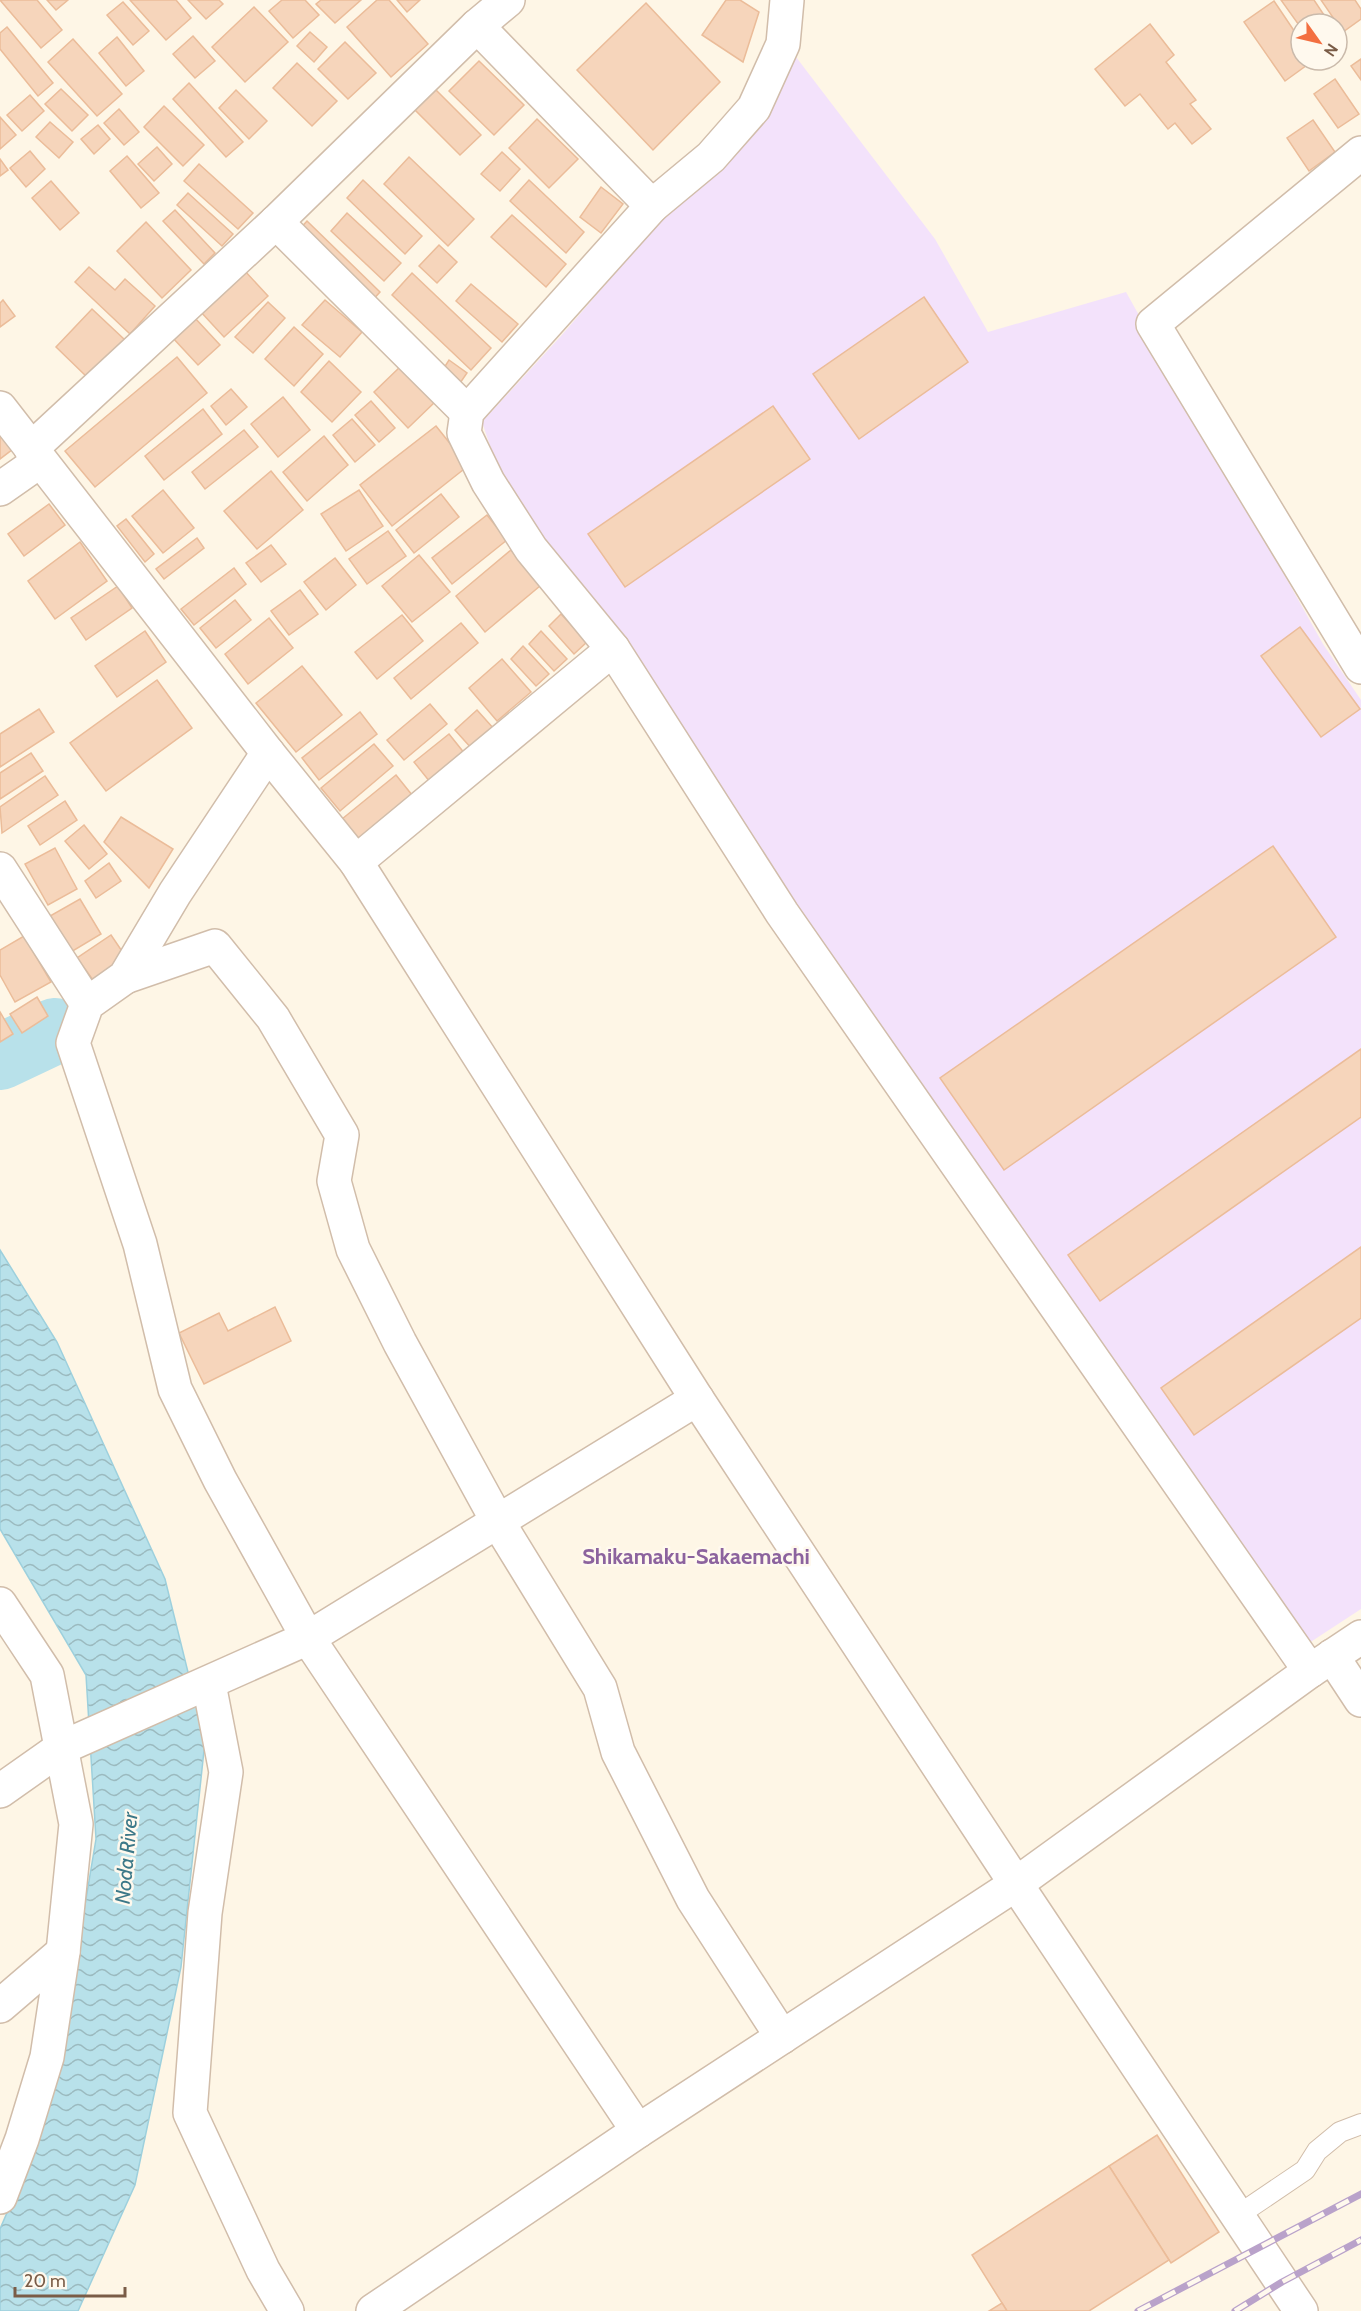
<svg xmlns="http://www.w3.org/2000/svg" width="1361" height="2311" font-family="Cabin,sans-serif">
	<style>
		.education { fill: #f3e2fb }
		.water { fill: url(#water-waves); stroke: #9dd0dd; stroke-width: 1.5 }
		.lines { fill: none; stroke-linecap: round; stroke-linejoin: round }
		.river { stroke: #b8e1ea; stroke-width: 66 }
		.building { fill: #f6d5bb; stroke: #ebbc99; stroke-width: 1.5 }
		.service-casing { stroke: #d1bdaa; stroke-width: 22 }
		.minor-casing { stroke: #d1bdaa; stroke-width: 36 }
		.service { stroke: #fff; stroke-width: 20 }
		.minor { stroke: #fff; stroke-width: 33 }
		.rail-casing { stroke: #b9a2ca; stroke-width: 7 }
		.rail { stroke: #fff9ee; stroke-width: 4.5; stroke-dasharray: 14; stroke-linecap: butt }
		.labels { text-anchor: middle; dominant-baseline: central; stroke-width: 5; stroke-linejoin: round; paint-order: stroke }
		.water-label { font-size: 21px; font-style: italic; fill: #3c7888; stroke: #fff9ee }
		.quarter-label { font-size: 22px; font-weight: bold; fill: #8c639e; stroke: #fff9ee }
	</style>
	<defs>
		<pattern id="water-waves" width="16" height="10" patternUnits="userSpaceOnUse" patternTransform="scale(1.5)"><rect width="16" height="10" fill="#b8e1ea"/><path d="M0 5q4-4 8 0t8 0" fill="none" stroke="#9bbabf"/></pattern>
	</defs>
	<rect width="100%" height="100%" fill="#fef6e6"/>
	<path class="education" d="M796,57l139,182 53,93 138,-40 197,352 38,56v909l-55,36 -680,-986 -2,-19 -12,-20 -75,-89 -38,-59 -17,-50 79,-86 93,-108 110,-105z"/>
	<path class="water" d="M0,1250l57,92 108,237 40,162 -24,226 -46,218 -57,126h-78v-82l22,-51 40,-135 34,-204 -10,-164 -86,-146z"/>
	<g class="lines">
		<path class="river" d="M0,1057l55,-26"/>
	</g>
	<g class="building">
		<path d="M0,0h37l25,30 -21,18z"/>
		<path d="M47,0h21l-12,10z"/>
		<path d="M130,0h46l15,18 -25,22z"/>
		<path d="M188,0h31l4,4 -17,15z"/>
		<path d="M282,0h23l14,15 -26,23 -24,-27z"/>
		<path d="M321,0h40l-26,23 -19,-19z"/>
		<path d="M377,0h12l39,44 -37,33 -44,-50z"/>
		<path d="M397,0h23l-13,12z"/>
		<path d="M726,0h14l19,12 -16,50 -41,-27z"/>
		<path d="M1281,0h33l16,24h-29v4z"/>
		<path d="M1321,0h34l6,9v10l-18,13z"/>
		<path d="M1274,1l27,40v19h13l-29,21 -41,-59z"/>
		<path d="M123,2l26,29 -16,14 -26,-30z"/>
		<path d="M646,3l74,79 -67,68 -76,-80z"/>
		<path d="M254,7l34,35 -43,40 -33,-35z"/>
		<path d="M1150,24l24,31 -8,7 30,38 -6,4 21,25 -19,15 -17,-21 -7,6 -28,-35 -15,12 -30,-37z"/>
		<path d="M7,27l46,56 -15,13 -38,-47v-16z"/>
		<path d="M310,32l17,15 -13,15 -17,-16z"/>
		<path d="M193,36l22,25 -20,17 -22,-24z"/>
		<path d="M117,37l27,34 -18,15 -27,-33z"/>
		<path d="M73,39l49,55 -25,22 -49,-54z"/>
		<path d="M345,42l31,31 -28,26 -30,-30z"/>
		<path d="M1361,59v21l-10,-14z"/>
		<path d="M479,61l45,44 -30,30 -45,-44z"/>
		<path d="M297,63l40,38 -25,25 -39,-38z"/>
		<path d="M1335,79l24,35 -21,14 -24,-34z"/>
		<path d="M189,83l54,59 -17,15 -53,-58z"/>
		<path d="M433,87l48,48 -21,20 -48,-48z"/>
		<path d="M61,89l27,26 -16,16 -27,-27z"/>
		<path d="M236,90l31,31 -18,18 -30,-31z"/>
		<path d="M30,95l14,16 -22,20 -15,-16z"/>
		<path d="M164,106l40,39 -21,21 -39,-39z"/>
		<path d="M119,109l20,23 -15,13 -20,-22z"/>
		<path d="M0,117l16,18 -16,14z"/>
		<path d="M537,119l41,40 -29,29 -40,-40z"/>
		<path d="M1313,120l22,32 -26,19 -22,-33z"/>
		<path d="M50,122l23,20 -14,16 -23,-21z"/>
		<path d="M98,125l12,14 -16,15 -13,-15z"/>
		<path d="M157,147l15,17 -18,17 -16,-17z"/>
		<path d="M30,151l15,18 -19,18 -16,-19z"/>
		<path d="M502,152l18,17 -20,22 -19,-17z"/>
		<path d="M127,156l32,37 -18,15 -31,-37z"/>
		<path d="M409,157l65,62 -26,27 -64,-62z"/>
		<path d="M0,159l8,11 -8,6z"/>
		<path d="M199,164l54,49 -15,16 -54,-48z"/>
		<path d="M363,180l59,56 -17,18 -58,-56z"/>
		<path d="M529,180l55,52 -18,21 -56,-52z"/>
		<path d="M51,181l28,32 -19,17 -28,-32z"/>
		<path d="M601,187l22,17 -22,29 -21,-16z"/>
		<path d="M188,193l45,41 -11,12 -45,-41z"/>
		<path d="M175,210l40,43 -11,11 -41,-43z"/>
		<path d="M347,213l54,50 -17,18 -53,-50z"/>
		<path d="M512,215l54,49 -20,23 -55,-50z"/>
		<path d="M307,221l73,71 -10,11 -74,-70z"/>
		<path d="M146,222l45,48 -29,28 -45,-47z"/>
		<path d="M439,245l18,17 -20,21 -18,-17z"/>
		<path d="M89,267l26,23 10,-11 30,27 -25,28 -55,-52z"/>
		<path d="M244,270l24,26 -44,41 -24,-26z"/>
		<path d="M412,273l79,75 -20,22 -79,-75z"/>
		<path d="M471,284l47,40 -16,18 -46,-41z"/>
		<path d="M924,297l44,65 -109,77 -46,-65z"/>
		<path d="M3,300l12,16 -15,11v-24z"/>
		<path d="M325,300l37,32 -22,25 -38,-32z"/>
		<path d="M268,302l17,16 -32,35 -18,-16z"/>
		<path d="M92,309l33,31 -37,38 -32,-31z"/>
		<path d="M194,317l26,28 -22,20 -26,-28z"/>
		<path d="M294,327l29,27 -29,32 -29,-27z"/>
		<path d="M177,357l30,36 -112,94 -30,-36z"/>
		<path d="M449,360l18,13 -9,13 -18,-12z"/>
		<path d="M329,361l32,31 -29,30 -31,-30z"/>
		<path d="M402,365l34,36 -28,27 -34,-36z"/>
		<path d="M231,389l16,18 -21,18 -15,-19z"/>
		<path d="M283,397l27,33 -32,27 -27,-33z"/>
		<path d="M371,401l24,27 -16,14 -24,-27z"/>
		<path d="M773,406l37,53 -185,128 -37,-53z"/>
		<path d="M203,409l19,25 -58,46 -19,-24z"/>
		<path d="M352,419l23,26 -20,17 -22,-27z"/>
		<path d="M436,426l32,40 -76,60 -32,-41z"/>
		<path d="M244,430l14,17 -53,42 -13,-17z"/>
		<path d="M0,431l13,18 -13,10z"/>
		<path d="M324,436l24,29 -41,36 -24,-29z"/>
		<path d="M271,471l32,39 -46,39 -33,-38z"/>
		<path d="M163,490l31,38 -31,25 -31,-37z"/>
		<path d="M359,490l24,36 -37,25 -25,-37z"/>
		<path d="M441,494l18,23 -45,36 -18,-23z"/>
		<path d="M49,504l16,21 -41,31 -16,-22z"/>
		<path d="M487,515l20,25 -55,44 -20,-26z"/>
		<path d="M126,519l28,35 -9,8 -28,-36z"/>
		<path d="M388,531l18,25 -39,28 -18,-25z"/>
		<path d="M197,538l7,10 -40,31 -8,-10z"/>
		<path d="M80,542l27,39 -52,38 -27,-38z"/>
		<path d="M271,545l15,19 -25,18 -15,-19z"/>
		<path d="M511,550l29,36 -55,46 -29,-36z"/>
		<path d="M419,555l31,37 -38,30 -30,-36z"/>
		<path d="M335,558l21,27 -30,25 -22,-28z"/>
		<path d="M234,568l12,16 -52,41 -13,-16z"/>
		<path d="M118,586l14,22 -46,32 -15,-22z"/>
		<path d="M300,590l18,24 -29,21 -18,-24z"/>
		<path d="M235,600l16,20 -35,28 -16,-20z"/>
		<path d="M561,614l26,28 -13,12 -25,-28z"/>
		<path d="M402,615l21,26 -46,38 -22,-27z"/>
		<path d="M269,618l24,30 -45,36 -23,-30z"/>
		<path d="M461,623l17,20 -67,56 -17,-21z"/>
		<path d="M1300,627l60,82 -39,28 -60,-81z"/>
		<path d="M145,631l21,31 -49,35 -22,-31z"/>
		<path d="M541,631l26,28 -13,12 -25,-27z"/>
		<path d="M523,646l26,28 -13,12 -25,-27z"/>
		<path d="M502,659l29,33 -34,29 -28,-33z"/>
		<path d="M302,666l40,49 -46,37 -40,-49z"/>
		<path d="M157,680l35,48 -86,63 -36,-48z"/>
		<path d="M430,704l17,20 -43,36 -17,-20z"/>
		<path d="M39,709l15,23 -54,35v-33z"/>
		<path d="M477,710l17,19 -22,20 -17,-19z"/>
		<path d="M360,712l17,22 -58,46 -17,-22z"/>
		<path d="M449,734l16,20 -35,28 -16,-20z"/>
		<path d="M374,744l19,22 -53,45 -19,-23z"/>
		<path d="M31,753l12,18 -43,28v-26z"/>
		<path d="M396,775l16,20 -54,44 -16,-20z"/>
		<path d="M45,776l13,19 -56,38 -2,-26z"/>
		<path d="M65,801l12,19 -37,25 -12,-19z"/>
		<path d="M121,817l52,32 -24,39 -45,-46z"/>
		<path d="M84,825l23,29 -18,15 -24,-28z"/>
		<path d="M1273,846l63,91 -332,233 -64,-92z"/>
		<path d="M55,848l22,41 -29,16 -23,-41z"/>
		<path d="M109,863l12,18 -25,17 -11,-17z"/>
		<path d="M80,899l21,35 -30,18 -21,-36z"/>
		<path d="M111,935l15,22 -33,23 -16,-22z"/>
		<path d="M24,936l27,46 -36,20 -15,-27v-25z"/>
		<path d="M37,997l11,19 -26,17 -12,-19z"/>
		<path d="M0,1012l13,22 -13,8z"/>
		<path d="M1361,1049v68l-261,184 -32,-46z"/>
		<path d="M1361,1247v71l-167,117 -33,-47z"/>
		<path d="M275,1307l16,34 -87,43 -25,-51 40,-20 9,18z"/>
		<path d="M1157,2135l62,97 -48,31 -62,-97z"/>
		<path d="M1109,2166l60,94 -80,51h-82l-35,-56z"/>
		<path d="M1002,2303l5,8h-18z"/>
	</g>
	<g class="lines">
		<g class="service-casing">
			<path id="service" d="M1237,2216l68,-46 12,-19 23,-19 21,-8"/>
		</g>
		<g class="minor-casing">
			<g id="minor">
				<path d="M477,26l175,180 -185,206 -3,21 24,49 43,67 82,100 169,264 528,758"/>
				<path d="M1361,153l-208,171 208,343"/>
				<path d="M652,206l59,-49 43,-49 29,-64 4,-44"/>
				<path d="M276,222l191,190"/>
				<path d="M0,408l268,345 88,109 341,537 319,485 285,427"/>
				<path d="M31,449l245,-227 201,-196 31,-26"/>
				<path d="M0,489l40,-28"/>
				<path d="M268,753l-93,140 -50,84 -38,27 -14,39 67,201 35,145 45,91 88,158 330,493"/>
				<path d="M356,862l257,-213"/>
				<path d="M0,869l87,135"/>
				<path d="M125,977l90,-31 58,72 69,117 -8,46 19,68 47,94 98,179 102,166 18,64 75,147 89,138"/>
				<path d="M0,1604l47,71 29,149 -13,128 -16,105 -25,82 -22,58"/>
				<path d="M1332,1656l29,44"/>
				<path d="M209,1684l17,88 -21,141 -15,200 73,157 24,41"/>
				<path d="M0,1791l61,-43 247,-110 389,-239"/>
				<path d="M0,2006l63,-54"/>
				<path d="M373,2311l265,-180 378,-247 294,-213 51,-34"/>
			</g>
		</g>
		<use href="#service" class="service"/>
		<use href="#minor" class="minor"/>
		<g class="rail-casing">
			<g id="rail">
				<path d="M1138,2311l223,-117"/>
				<path d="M1235,2311l47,-29 79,-42"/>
			</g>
		</g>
		<use href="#rail" class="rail"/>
	</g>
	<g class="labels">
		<g class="water-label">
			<text transform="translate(126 1858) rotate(-85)">Noda River</text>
		</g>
		<g class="quarter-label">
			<text x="696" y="1556">Shikamaku-Sakaemachi</text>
		</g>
	</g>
	<g transform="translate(1319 42) rotate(124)"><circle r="28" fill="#fff9ee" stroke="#cabaab" stroke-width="1.5"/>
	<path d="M0-4.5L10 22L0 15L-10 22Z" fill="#f36f40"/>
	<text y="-9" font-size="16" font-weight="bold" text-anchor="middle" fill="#7a5c47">N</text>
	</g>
	<path d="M15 2287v9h110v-9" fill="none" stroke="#7a5c47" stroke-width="3"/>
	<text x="24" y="2287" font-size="18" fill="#7a5c47" stroke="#fff9ee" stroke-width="4.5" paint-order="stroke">20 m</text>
</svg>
